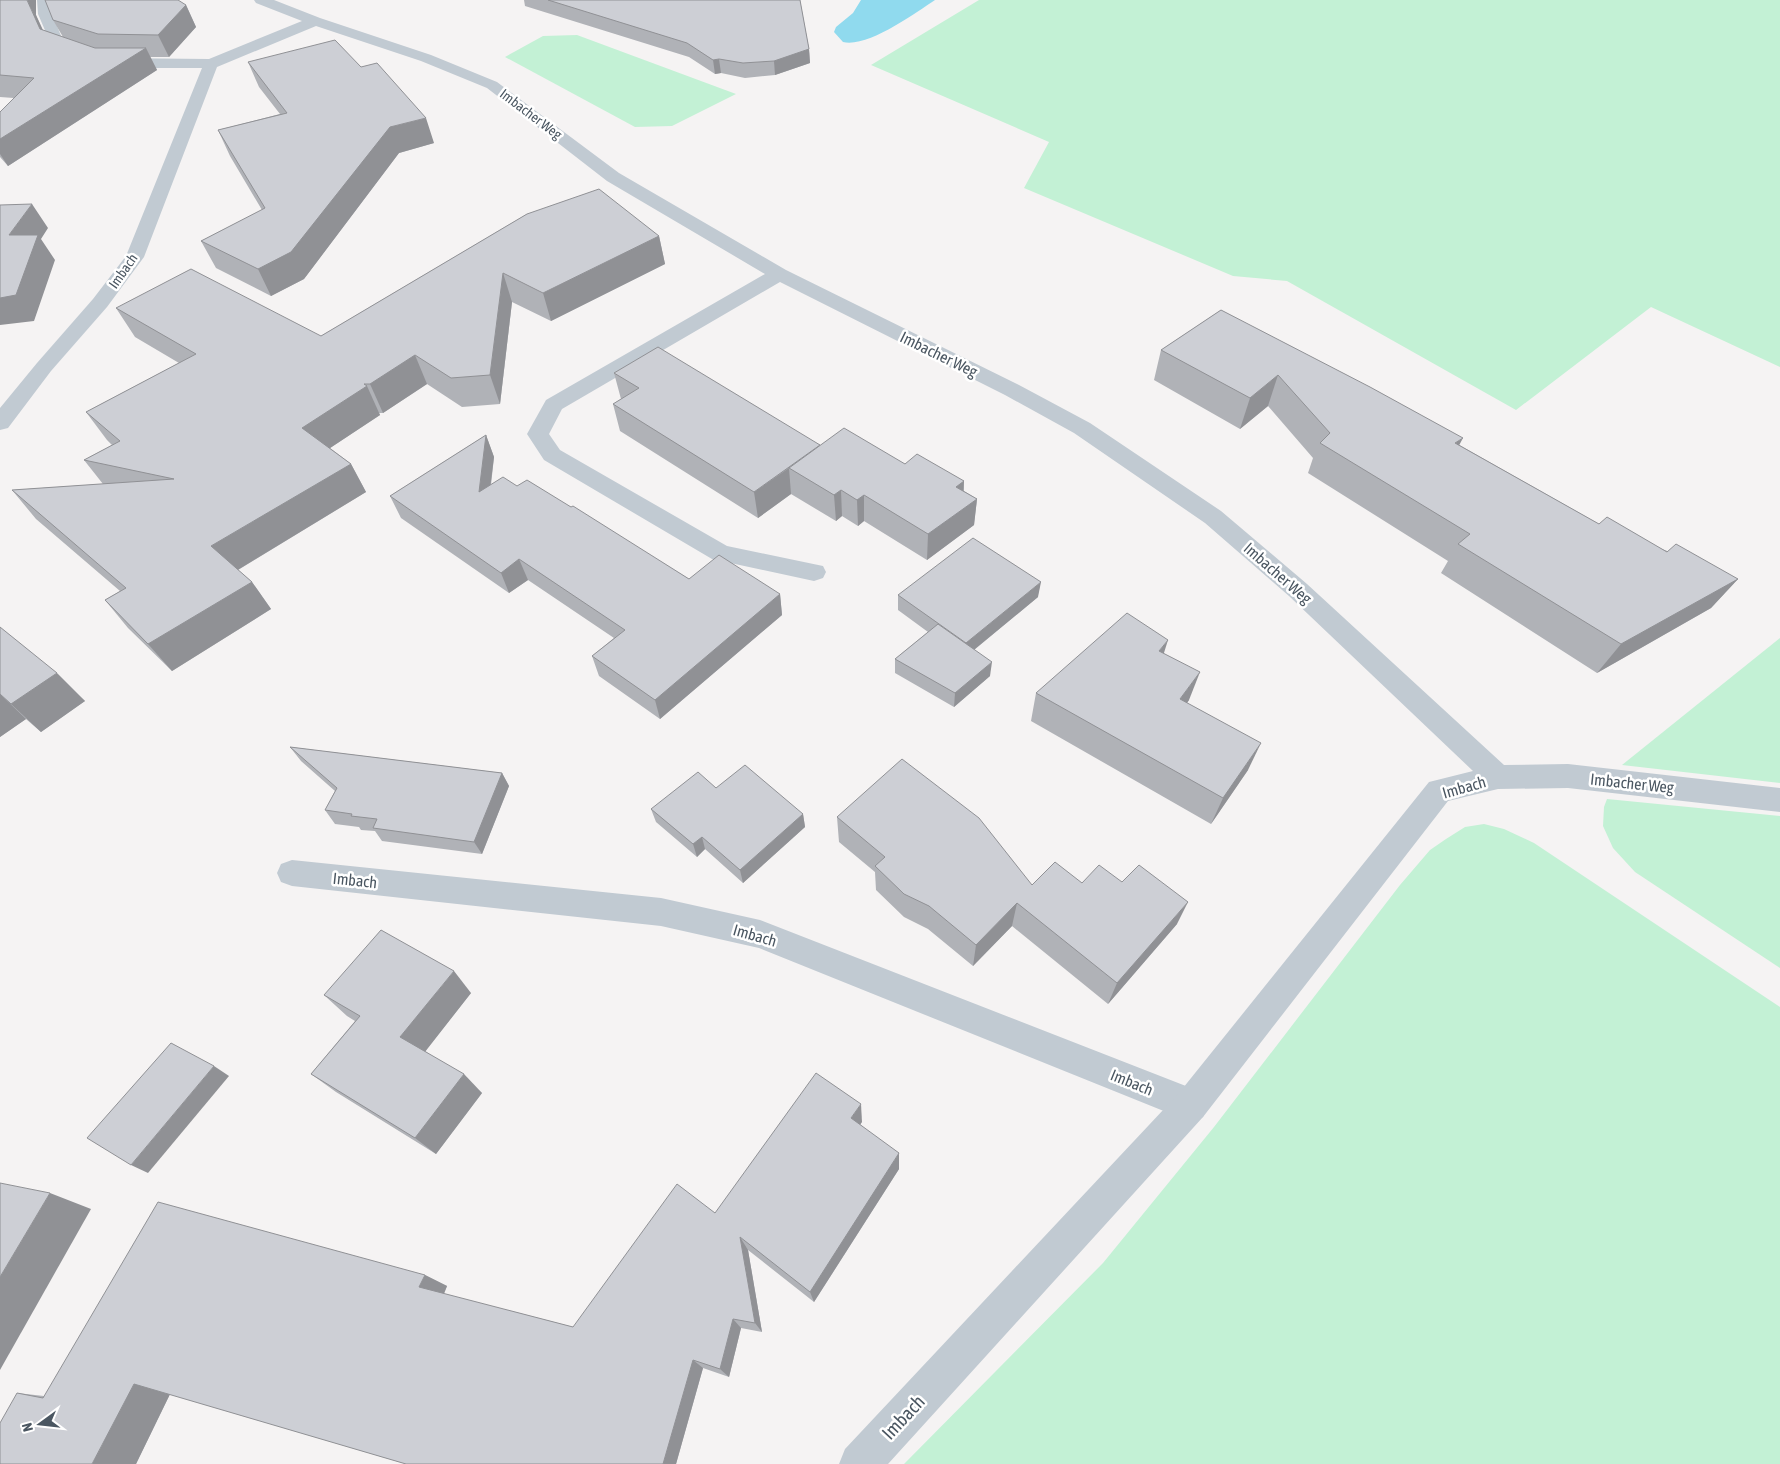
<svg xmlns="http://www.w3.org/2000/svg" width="1780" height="1464" font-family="'Asap Condensed',sans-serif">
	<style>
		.green { fill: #c3f1d5 }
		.water { fill: #90daee }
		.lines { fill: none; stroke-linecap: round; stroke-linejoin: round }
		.lane { fill: #c1cad2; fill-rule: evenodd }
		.street { fill: #c1cad2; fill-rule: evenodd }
		.wall { fill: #b0b2b7 }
		.shaded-wall { fill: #909195 }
		.building { fill: #cdcfd5; stroke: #909195 }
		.labels { text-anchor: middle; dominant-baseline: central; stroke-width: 5; stroke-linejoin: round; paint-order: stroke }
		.far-street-label { font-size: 14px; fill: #4a5661; stroke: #fff }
		.street-label { font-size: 16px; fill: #4a5661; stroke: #fff }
		.near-street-label { font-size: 19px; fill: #4a5661; stroke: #fff }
	</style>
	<rect width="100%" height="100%" fill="#f5f3f3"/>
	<g class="green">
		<path d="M979,0h801v367l-129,-60 -135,103 -229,-129 -54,-5 -209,-88 25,-46 -178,-77z"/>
		<path d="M577,35l159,59 -64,32 -37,1 -130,-70 38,-21z"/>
		<path d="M1780,638v145l-158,-18z"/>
		<path d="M1607,799l173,17v152l-145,-96 -22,-24 -10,-22 1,-19z"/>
		<path d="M1484,824l20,5 30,14 246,164v457h-876l199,-201 111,-136 186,-242 30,-35 16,-11 19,-12z"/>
	</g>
	<path class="water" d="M861,0h74c-20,13 -67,48 -92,42l-9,-10 2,-5 17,-14z"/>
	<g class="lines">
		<path class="lane" d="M292,860l369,38 99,22 431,168 12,5 5,12 -5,12 -12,5 -432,-174 -98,-22 -369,-40 -11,-4 -4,-9 4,-9z"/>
		<path class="street" d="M37,0h14l1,14 12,29 45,15 100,1 93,-38 -46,-18 -2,-3h20l46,18 111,37 66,27 122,91 167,97 233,115 71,38 131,88 86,73 197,181 64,-1 212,24v24l-212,-24 -70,1 -50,12 -245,316 -315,347h-49l6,-15 334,-356 250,-311 44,-11 -184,-175 -84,-73 -131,-90 -69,-38 -225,-113 -218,127 -13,25 11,16 167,96 96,20 3,6 -3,6 -9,3 -102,-22 -168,-99 -17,-26 19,-34 219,-126 -158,-93 -120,-93 -66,-27 -105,-35 -99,41 -73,190 -37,50 -56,64 -43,57 -8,2v-22l37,-45 56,-64 33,-43 76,-188h-94l-55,-19 -15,-35z"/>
	</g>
	<g class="wall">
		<path d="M0,0l36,15 7,15 20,7 -10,-17 133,-15 10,22 -27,30h-19l7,13 -149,96 -8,-9v-45l14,-14 -14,-1z"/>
		<path d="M524,0h276l9,49 1,14 -35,12 -30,3 -24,-5 -6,1 -26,-17 -164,-51z"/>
		<path d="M248,62l186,81 -35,10 -95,126 -33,17 -55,-28 -15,-27 61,-31 -32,-54 -12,-26 62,-16 -21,-27z"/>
		<path d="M527,214l132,22 6,28 -114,57 -39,-19 -12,102 -38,3 -35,-23 -44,29h-4l1,2 -50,33 21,16 15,28 -128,78 14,12 19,27 -99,62 -44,-43 -23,-28 15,-9 -84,-72 -24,-29 91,-6 -19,-24 28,-15 -5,-5 -21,-28 93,-49 -44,-26 -19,-29 205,28z"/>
		<path d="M1221,310l378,214 139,55 -27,29 -114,65 -156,-100 7,-12 -140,-88 5,-15 -45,-52 -28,23 -86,-49 7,-30z"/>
		<path d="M614,373l206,72 85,19 59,17v10l13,8 -3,26 -47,35 -63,-39 -6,5 -16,-10 -6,5 -45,-27 -33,24 -138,-87 -7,-27 8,-5z"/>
		<path d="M486,435l8,22 -3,28 26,1 54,21 118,72 91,15 2,21 -122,104 -61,-43 -7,-20 22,-18 -86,-58 -19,13 -108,-75 -11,-22z"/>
		<path d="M898,595l140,2 -64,53 16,26 -36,31 -59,-34v-14l33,-27 -30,-22z"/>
		<path d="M0,627l85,74 -44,31 -15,-13 -26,18z"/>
		<path d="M1164,653l25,47 -2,3 61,67 -37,54 -180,-103 5,-28z"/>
		<path d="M290,747l212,26 7,13 -27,68 -100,-13 -7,-10 -14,-1 -2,-3 -24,-3 -10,-14 10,-19 -34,-30z"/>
		<path d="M716,788l87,26 2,13 -62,56 -38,-34 -8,8 -41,-35 -5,-13z"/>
		<path d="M837,817l195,68 145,39 -69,80 -96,-78 -39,40 -45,-37 -24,-12 -28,-27 -1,-18 -36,-30z"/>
		<path d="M471,993l-46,58 57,42 -46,61 -100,-62 -25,-18 44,-53 -8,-5 -23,-21z"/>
		<path d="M862,1122l-2,2 39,45 -85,133 -66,-52 14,82 -21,-4 -12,49 -26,-9 -27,96h-270l-236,-70 -34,70 -119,-71 27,3 381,-121 22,11 -3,8 129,33 142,-114z"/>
	</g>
	<g class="shaded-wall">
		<path d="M27,0h9v15l16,36 -12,-22z"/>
		<path d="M186,5l10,22 -27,30 -11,-22z"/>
		<path d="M146,48l11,22 -149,96 -8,-12v-15z"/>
		<path d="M809,49l1,14 -35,12 -1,-14z"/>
		<path d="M719,59l2,14 -6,1 -2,-14z"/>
		<path d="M426,118l8,25 -35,10 -95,126 -33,17 -13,-27 132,-142z"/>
		<path d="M32,204l16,24 -7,11 14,21 -21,61 -34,4v-27l9,-63z"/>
		<path d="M659,236l6,28 -114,57 -8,-28z"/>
		<path d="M503,273l9,29 -12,102 -10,-29z"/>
		<path d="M415,355l12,29 -44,29 -13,-29z"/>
		<path d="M1278,375l-10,31 -28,23 10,-31z"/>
		<path d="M367,386l13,29 -62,41 -16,-28z"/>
		<path d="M486,435l8,22 -7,56 -8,-21z"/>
		<path d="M1463,438l-16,30 8,-25z"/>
		<path d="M351,464l15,28 -135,82 -20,-28z"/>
		<path d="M789,468l2,26 -33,24 -4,-26z"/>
		<path d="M964,481l-2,27 -6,-21z"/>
		<path d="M841,490l1,26 -6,5 -2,-26z"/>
		<path d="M864,495v26l-6,5 -1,-26z"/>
		<path d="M977,499l-3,26 -47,35 1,-26z"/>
		<path d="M519,559l9,21 -19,13 -8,-20z"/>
		<path d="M1738,579l-27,29 -114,65 24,-29z"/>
		<path d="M252,582l19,27 -99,62 -24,-27z"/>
		<path d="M1041,582l-3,15 -74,61 2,-15z"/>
		<path d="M780,594l2,21 -122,104 -5,-19z"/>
		<path d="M1168,640l-9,29v-18z"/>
		<path d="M992,662l-2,14 -36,31 1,-14z"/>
		<path d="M1200,672l-11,28 -19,27 10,-28z"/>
		<path d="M57,673l28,28 -44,31 -30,-28z"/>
		<path d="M0,694l26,25 -26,18z"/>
		<path d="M1261,743l-13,27 -37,54 12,-26z"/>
		<path d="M502,773l7,13 -27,68 -8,-12z"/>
		<path d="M803,814l2,13 -62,56 -3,-13z"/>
		<path d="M702,837l3,12 -8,8 -4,-13z"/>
		<path d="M1188,902l-11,22 -69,80 9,-21z"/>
		<path d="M1017,903l-5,23 -39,40 3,-21z"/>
		<path d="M454,971l17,22 -50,64 -21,-20z"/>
		<path d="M214,1066l15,10 -81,97 -17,-8z"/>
		<path d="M464,1074l18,19 -46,61 -21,-16z"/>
		<path d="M861,1104l1,18 -9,13 -2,-17z"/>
		<path d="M899,1153v16l-85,133 -4,-10z"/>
		<path d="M50,1193l41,16 -91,161v-93z"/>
		<path d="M740,1237l8,13 14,82 -7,-9z"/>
		<path d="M425,1275l22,11 -5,12 -23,-11z"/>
		<path d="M733,1319l8,9 -12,49 -9,-8z"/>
		<path d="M693,1360l10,8 -27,96h-13z"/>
		<path d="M134,1384l38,6 -36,74h-44z"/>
	</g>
	<g class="building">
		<path d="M0,0h27l13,29 55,19h51l-146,91v-27l34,-34 -34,-3z"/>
		<path d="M45,0h133l8,5 -28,30 -60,-1 -45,-14z"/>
		<path d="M548,0h252l9,49 -35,12 -31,2 -24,-4 -6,1 -26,-17z"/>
		<path d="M335,40l26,27 16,-4 49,55 -36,9 -99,125 -33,17 -57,-28 64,-33 -47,-78 69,-17 -39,-51z"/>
		<path d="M599,189l60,47 -116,57 -40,-20 -13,102 -39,3 -36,-23 -45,29h-6l3,2 -65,42 49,36 -140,82 41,36 -104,62 -43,-44 21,-12 -114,-98 162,-11 -90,-19 36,-19 -34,-29 110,-58 -80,-46 75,-39 130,67 206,-122z"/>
		<path d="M32,204l-23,31h29l-22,60 -16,3v-93z"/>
		<path d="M1221,310l149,77 93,51 -8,5 144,81 8,-7 60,35 9,-8 62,35 -117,65 -163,-100 12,-10 -150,-91 10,-10 -52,-58 -28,23 -89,-48z"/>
		<path d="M658,347l162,98 -66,47 -141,-88 26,-16 -25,-15z"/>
		<path d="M844,428l61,36 12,-10 47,27 -8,6 21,12 -49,35 -64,-39 -7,5 -16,-10 -7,5 -45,-27z"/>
		<path d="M486,435l-7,57 24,-15 14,9 10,-6 44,27 2,-1 116,73 30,-24 61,39 -125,106 -63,-44 33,-26 -106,-71 -18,14 -111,-77z"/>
		<path d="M973,538l68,44 -75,61 -68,-48z"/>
		<path d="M1127,613l41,27 -9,11 41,21 -20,27 81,44 -38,55 -187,-105z"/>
		<path d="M938,624l54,38 -37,31 -60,-34z"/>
		<path d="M0,627l57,46 -46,31 -11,-10z"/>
		<path d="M290,747l212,26 -28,69 -101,-14 4,-9 -26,-3 1,-2 -27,-4 12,-22z"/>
		<path d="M902,759l77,59 53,67 23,-23 27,21 17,-18 23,17 17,-17 49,37 -71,81 -100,-80 -41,42 -47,-39 -25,-12 -29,-28 10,-9 -48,-40z"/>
		<path d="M745,765l58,49 -63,56 -38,-33 -9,7 -42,-35 47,-37 18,16z"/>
		<path d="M381,930l73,41 -54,66 64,37 -49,64 -104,-64 49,-58 -36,-21z"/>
		<path d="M171,1043l43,23 -83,99 -44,-27z"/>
		<path d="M816,1073l45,31 -10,14 48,35 -89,139 -70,-55 15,86 -22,-4 -13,50 -27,-9 -30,104h-257l-272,-80 -42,80h-92v-41l17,-30 26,5 115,-196 267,73 -6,12 154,40 104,-143 38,29z"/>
		<path d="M0,1183l50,10 -50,84z"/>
	</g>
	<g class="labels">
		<g class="far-street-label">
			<text transform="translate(531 114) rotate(37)">Imbacher Weg</text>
			<text transform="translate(123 271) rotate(-55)">Imbach</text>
		</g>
		<g class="street-label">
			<text transform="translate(939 354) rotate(26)">Imbacher Weg</text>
			<text transform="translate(1278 573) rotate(41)">Imbacher Weg</text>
			<text transform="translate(1632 783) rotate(6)">Imbacher Weg</text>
			<text transform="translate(1464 787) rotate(-16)">Imbach</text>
			<text transform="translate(355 880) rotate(6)">Imbach</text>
			<text transform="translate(755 935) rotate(16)">Imbach</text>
			<text transform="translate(1132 1082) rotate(22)">Imbach</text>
		</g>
		<g class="near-street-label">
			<text transform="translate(903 1417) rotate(-47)">Imbach</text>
		</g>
	</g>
	<g transform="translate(40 1424) rotate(255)" stroke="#ffffff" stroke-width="4" paint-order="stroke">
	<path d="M0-4L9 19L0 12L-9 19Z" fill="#4a5661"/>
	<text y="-8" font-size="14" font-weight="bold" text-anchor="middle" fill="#4a5661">N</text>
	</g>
</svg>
